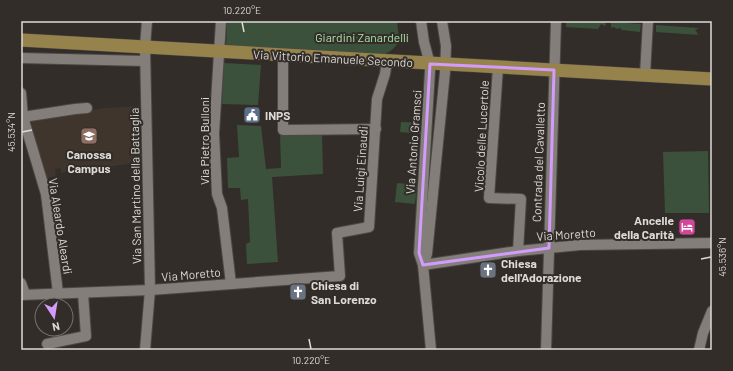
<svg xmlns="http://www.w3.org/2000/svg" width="733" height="371" font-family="Barlow,sans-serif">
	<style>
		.built { fill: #3f352c }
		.green { fill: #3c513b }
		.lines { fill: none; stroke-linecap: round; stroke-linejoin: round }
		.minor-casing { stroke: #4d4845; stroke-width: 12 }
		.major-casing { stroke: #4d4845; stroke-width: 14 }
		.minor { stroke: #837e79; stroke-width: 10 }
		.major { stroke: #96834b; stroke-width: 13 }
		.marked { fill: none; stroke: #d39cfc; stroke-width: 3; stroke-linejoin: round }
		.ticks { fill: none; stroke: #dddad7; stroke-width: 1.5 }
		.labels { text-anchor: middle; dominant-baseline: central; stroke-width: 4; stroke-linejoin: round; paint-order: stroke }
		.park-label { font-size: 12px; fill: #abe4a7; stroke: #322d29 }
		.street-label { font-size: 12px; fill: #dddad7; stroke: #322d29 }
		.poi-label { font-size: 12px; font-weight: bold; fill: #dddad7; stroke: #322d29; text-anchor: start }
		.neatline { fill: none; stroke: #dddad7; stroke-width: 1.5 }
		.ticks-label { font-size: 10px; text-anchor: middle; fill: #dddad7 }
	</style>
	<rect width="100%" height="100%" fill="#322d29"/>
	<path class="built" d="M143,106l1,50 -10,1 1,6 -74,10v-5l-6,1 1,7 -11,3 -14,-58 73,-13z"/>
	<g class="green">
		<path d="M227,21h170c2,19 5,25 -14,34l-157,-8z"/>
		<path d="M566,21l39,1 1,2 -1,2 -4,-2 -3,5 -32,-2z"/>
		<path d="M611,22l30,2 -1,8 -18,-2 -2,-2 -3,1 -3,-2 -3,1z"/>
		<path d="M656,25l42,3v1h-3l2,1 -2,1 2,1v2l3,1 -44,-3z"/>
		<path d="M224,63l37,2 -3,40 -36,-1z"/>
		<path d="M401,122l21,1v11l-22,-2z"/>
		<path d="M237,125l24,1 5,43 15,-1 -1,-35h42l1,41 -51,3 6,85 -31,2 -1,-20 4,-2 -2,-43 -7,1 -1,-12h-12l-1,-30 12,-1z"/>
		<path d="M708,151l1,62h-44l-2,-61z"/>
		<path d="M397,183l20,2 -2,19 -20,-2z"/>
	</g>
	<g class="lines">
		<g class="minor-casing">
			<g id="minor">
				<path d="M221,21l-7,113 3,60 5,14 9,76"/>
				<path d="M421,21l3,21 6,22v7l-11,182 4,12 8,85"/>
				<path d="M283,55v75l93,-1"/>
				<path d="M21,58l124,3"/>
				<path d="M498,67l-9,131 32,1 -3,52"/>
				<path d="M645,75l3,-54"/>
				<path d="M21,93l2,24 23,77 12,99"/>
				<path d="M23,117l52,-8 12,-1"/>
				<path d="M423,265l95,-14 62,-6 132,-2"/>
				<path d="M423,265l4,-11 18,-182 1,-26 -4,-25"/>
				<path d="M21,283l4,11"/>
				<path d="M21,295l129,-5 190,-14 -3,-43 32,-6 8,-128 8,-25 2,-13"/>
				<path d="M47,344l39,-8 -3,-43"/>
				<path d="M145,350l5,-60 -5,-243 2,-26"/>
				<path d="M546,350l10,-329"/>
				<path d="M699,350l4,-17 9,-22"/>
			</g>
		</g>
		<g class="major-casing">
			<path id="major" d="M21,40l691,39"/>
		</g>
		<use href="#minor" class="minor"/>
		<use href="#major" class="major"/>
	</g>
	<path class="marked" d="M430,64l124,6 -5,178 -126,17 -4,-12z"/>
	<path class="ticks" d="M242,22l2,10M22,132l10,-2M701,259l10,-2M309,339l2,10"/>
	<defs>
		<g id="civic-square" transform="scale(0.9)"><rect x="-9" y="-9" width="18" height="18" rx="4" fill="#5c6f8a" stroke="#322d29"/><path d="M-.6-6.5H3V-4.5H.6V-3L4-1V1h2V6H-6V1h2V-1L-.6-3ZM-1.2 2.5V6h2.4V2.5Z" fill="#fff"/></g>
		<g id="school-square" transform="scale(0.9)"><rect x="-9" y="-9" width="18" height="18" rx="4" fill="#8d6e63" stroke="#322d29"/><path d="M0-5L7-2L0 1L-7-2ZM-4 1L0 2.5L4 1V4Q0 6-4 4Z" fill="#fff"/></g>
		<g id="hotel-square" transform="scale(0.9)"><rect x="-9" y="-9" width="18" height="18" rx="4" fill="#d1479c" stroke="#322d29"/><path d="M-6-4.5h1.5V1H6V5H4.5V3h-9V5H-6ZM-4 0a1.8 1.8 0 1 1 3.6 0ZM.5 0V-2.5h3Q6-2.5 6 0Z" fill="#fff"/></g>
		<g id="church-square" transform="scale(0.9)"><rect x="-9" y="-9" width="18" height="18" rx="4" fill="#6b7280" stroke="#322d29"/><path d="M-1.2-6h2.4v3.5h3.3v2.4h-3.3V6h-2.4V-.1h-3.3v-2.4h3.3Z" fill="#fff"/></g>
	</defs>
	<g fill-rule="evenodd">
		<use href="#civic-square" x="252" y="115"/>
		<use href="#school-square" x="89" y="136"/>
		<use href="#hotel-square" x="687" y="227"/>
		<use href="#church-square" x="488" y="270"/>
		<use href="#church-square" x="298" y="292"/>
	</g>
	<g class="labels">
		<g class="park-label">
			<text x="362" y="37">Giardini Zanardelli</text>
		</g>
		<g class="street-label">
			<text transform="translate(333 58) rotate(3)">Via Vittorio Emanuele Secondo</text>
			<text transform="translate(481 136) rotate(-87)">Vicolo delle Lucertole</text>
			<text transform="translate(204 141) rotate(-90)">Via Pietro Bulloni</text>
			<text transform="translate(413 142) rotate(-86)">Via Antonio Gramsci</text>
			<text transform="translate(538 162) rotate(-88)">Contrada del Cavalletto</text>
			<text transform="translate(360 169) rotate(-86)">Via Luigi Einaudi</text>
			<text transform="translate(135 186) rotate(-91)">Via San Martino della Battaglia</text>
			<text transform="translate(61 226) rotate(81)">Via Aleardo Aleardi</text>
			<text transform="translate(566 234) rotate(-4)">Via Moretto</text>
			<text transform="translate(191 274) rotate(-5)">Via Moretto</text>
		</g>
		<g class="poi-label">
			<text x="265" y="115">INPS</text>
			<text x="89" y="154" text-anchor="middle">Canossa<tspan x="89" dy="14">Campus</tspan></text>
			<text x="674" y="220" text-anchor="end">Ancelle<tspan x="674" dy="14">della Carità</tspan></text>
			<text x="501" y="263">Chiesa<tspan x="501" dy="14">dell'Adorazione</tspan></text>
			<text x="311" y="285">Chiesa di<tspan x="311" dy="14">San Lorenzo</tspan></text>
		</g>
	</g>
	<rect width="733" height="371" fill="none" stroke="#322d29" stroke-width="44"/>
	<g transform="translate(54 317) rotate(168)"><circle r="19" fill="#322d29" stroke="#76726f"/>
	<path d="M0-3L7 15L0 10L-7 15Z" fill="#d39cfc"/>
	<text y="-6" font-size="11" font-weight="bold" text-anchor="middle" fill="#dddad7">N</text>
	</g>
	<rect x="22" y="22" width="689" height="327" class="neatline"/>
	<g class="ticks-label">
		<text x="242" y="14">10.220°E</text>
		<text transform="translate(11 132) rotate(-90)" y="4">45.534°N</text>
		<text transform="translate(722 257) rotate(-90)" y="4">45.536°N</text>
		<text x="311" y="364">10.220°E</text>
	</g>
</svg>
